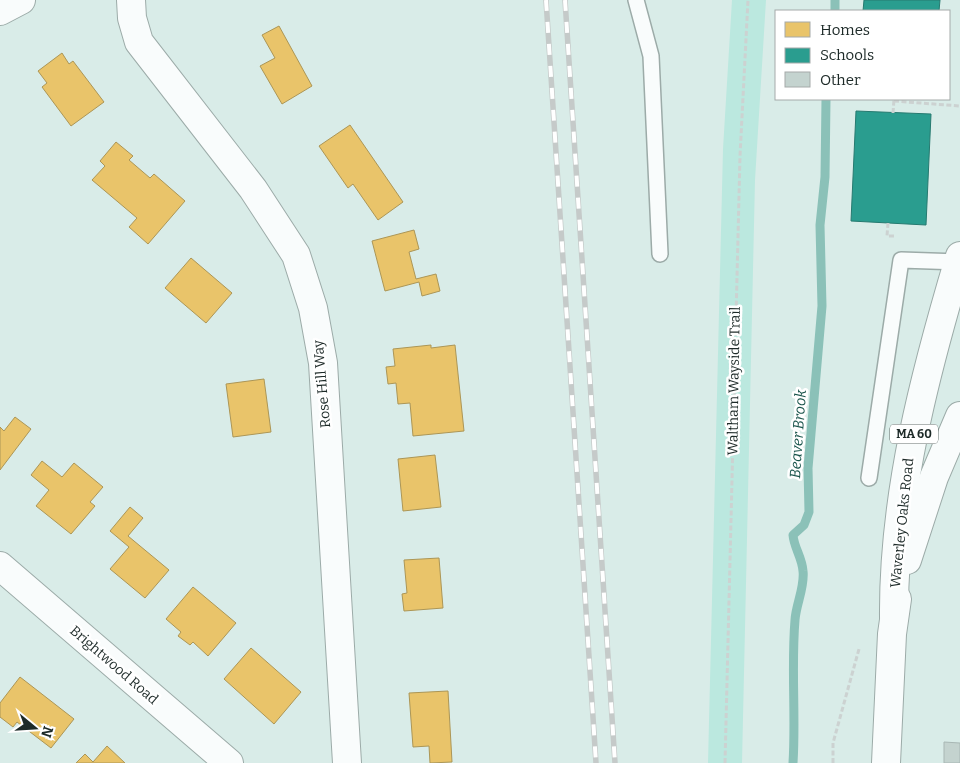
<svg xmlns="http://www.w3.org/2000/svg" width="960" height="763" font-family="Bitter,serif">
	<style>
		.green { fill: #bbe8df }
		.homes { fill: #e9c46a; stroke: #ac9656 }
		.schools { fill: #2a9d8f; stroke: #267a70 }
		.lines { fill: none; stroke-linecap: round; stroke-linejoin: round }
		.stream { stroke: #8bc1b8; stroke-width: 9 }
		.building { fill: #c4d3cf; stroke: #a8b7b4 }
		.service-casing { stroke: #9caba8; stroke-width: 18 }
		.minor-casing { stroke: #9caba8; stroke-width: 30 }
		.primary-casing { stroke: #9caba8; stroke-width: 30 }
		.path { stroke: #ccd2d1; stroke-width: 3; stroke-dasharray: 5 2.5; stroke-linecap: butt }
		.service { stroke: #f9fcfc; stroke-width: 15 }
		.minor { stroke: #f9fcfc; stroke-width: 28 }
		.primary { stroke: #f9fcfc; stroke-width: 28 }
		.rail-casing { stroke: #c5cac9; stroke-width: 5.5 }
		.rail { stroke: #fff; stroke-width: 4; stroke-dasharray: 11; stroke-linecap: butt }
		.labels { text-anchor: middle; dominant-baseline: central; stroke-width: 5; stroke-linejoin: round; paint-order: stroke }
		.shield { fill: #fff; stroke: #616a68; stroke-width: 1 }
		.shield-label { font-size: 12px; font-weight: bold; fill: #1d2a28 }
		.street-label { font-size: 14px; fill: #1d2a28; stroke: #fff }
		.water-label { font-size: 15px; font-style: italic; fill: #19544b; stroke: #fff }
	</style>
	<rect width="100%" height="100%" fill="#d9ece8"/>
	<path class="green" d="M732,0h34l-11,180 -13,583h-34l15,-614z"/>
	<g class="homes">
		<path d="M279,26l33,60 -30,18 -22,-38 15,-8 -13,-23z"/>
		<path d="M62,53l7,11 4,-3 31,41 -33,24 -29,-39 5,-4 -9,-12z"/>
		<path d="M350,125l53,77 -25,18 -25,-36 -5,4 -29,-42z"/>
		<path d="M116,142l17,14 -4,4 21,18 4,-4 31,27 -37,43 -19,-17 8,-9 -45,-38 13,-14 -5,-5z"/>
		<path d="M414,230l5,19 -10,3 7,27 20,-5 4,17 -18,5 -3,-14 -34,9 -13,-50z"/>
		<path d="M191,258l41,35 -26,30 -41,-35z"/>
		<path d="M431,345v3l24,-3 9,86 -51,5 -3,-33 -12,1 -2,-21 -8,1 -2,-17 9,-1 -2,-17z"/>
		<path d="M264,379l7,53 -38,5 -7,-53z"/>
		<path d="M15,417l16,12 -31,41v-43l4,4z"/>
		<path d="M435,455l6,52 -38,4 -5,-52z"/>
		<path d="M42,461l20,16 12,-14 29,24 -13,15 5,4 -24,28 -35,-28 13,-16 -18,-15z"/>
		<path d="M130,507l13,11 -15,18 41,34 -24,28 -35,-29 19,-22 -19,-16z"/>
		<path d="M439,558l4,50 -39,3 -2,-17 5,-1 -3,-33z"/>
		<path d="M193,587l43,36 -28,33 -15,-14 -3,3 -12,-9 3,-4 -15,-13z"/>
		<path d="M251,648l50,44 -27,32 -50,-45z"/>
		<path d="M20,677l54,42 -23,29 -34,-26 -4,5 -13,-10v-14z"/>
		<path d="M448,691l4,71 -22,1 -1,-17 -16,1 -4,-54z"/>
		<path d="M107,746l18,17h-49l9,-9 8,8z"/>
	</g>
	<g class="schools">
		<path d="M864,0h76l-1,11h-76z"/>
		<path d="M856,111l75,3 -5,111 -75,-4z"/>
	</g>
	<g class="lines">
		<g class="stream">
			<path d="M835,11v-11"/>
			<path d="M793,763c3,-47 -2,-95 2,-143 1,-16 10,-33 8,-49 -1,-14 -9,-23 -10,-36l11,-10 5,-13 -1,-44 14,-162 -2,-81 5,-48 1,-78"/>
		</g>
	</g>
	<path class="building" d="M944,742l16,1v20h-16z"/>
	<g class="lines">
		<g class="service-casing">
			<g id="service">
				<path d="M636,0l15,56 9,198"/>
				<path d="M869,478l32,-218 59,2"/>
			</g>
		</g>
		<g class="minor-casing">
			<g id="minor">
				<path d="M131,0l1,18 7,24 114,147 43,66 17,53 10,55 24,400"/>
				<path d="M0,11l21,-11"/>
				<path d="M0,566l229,197"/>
			</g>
		</g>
		<g class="primary-casing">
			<g id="primary">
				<path d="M907,560l27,-83 26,-61"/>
				<path d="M894,617c-1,-123 31,-244 66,-361"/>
				<path d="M886,763l6,-129 5,-35"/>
			</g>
		</g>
		<g class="path">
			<path d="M894,101l66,5"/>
			<path d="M893,113l1,-14"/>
			<path d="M888,223l-1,13h8"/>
			<path d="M725,763l15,-607 8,-156"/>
			<path d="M833,763v-20l26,-94"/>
		</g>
		<use href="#service" class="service"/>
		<use href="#minor" class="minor"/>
		<use href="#primary" class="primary"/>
		<g class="rail-casing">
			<g id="rail">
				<path d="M546,0l50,763"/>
				<path d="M565,0l50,763"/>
			</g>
		</g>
		<use href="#rail" class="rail"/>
	</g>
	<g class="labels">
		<rect class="shield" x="890" y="424.5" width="48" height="19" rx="4"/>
		<g class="shield-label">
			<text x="914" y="434">MA 60</text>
		</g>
		<g class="street-label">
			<text transform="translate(734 381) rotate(-89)">Waltham Wayside Trail</text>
			<text transform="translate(322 384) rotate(-95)">Rose Hill Way</text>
			<text transform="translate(902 523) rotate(-84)">Waverley Oaks Road</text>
			<text transform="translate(114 665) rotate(41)">Brightwood Road</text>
		</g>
		<g class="water-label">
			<text transform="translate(798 434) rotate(-86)">Beaver Brook</text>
		</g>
	</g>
	<rect x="775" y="10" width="175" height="90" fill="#ffffff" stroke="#a5aaa9"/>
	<rect x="785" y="22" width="25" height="15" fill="#e9c46a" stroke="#a5aaa9"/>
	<text x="820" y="35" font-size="15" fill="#1d2a28">Homes</text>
	<rect x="785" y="48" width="25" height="15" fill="#2a9d8f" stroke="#a5aaa9"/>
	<text x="820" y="60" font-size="15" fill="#1d2a28">Schools</text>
	<rect x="785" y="72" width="25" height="15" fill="#c4d3cf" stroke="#a5aaa9"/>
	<text x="820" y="85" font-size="15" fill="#1d2a28">Other</text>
	<g transform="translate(35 728) rotate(108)" stroke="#ffffff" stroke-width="4" paint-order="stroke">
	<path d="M0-4L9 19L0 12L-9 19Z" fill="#1d2a28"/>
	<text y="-8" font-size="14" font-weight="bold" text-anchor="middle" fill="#1d2a28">N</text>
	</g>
</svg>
